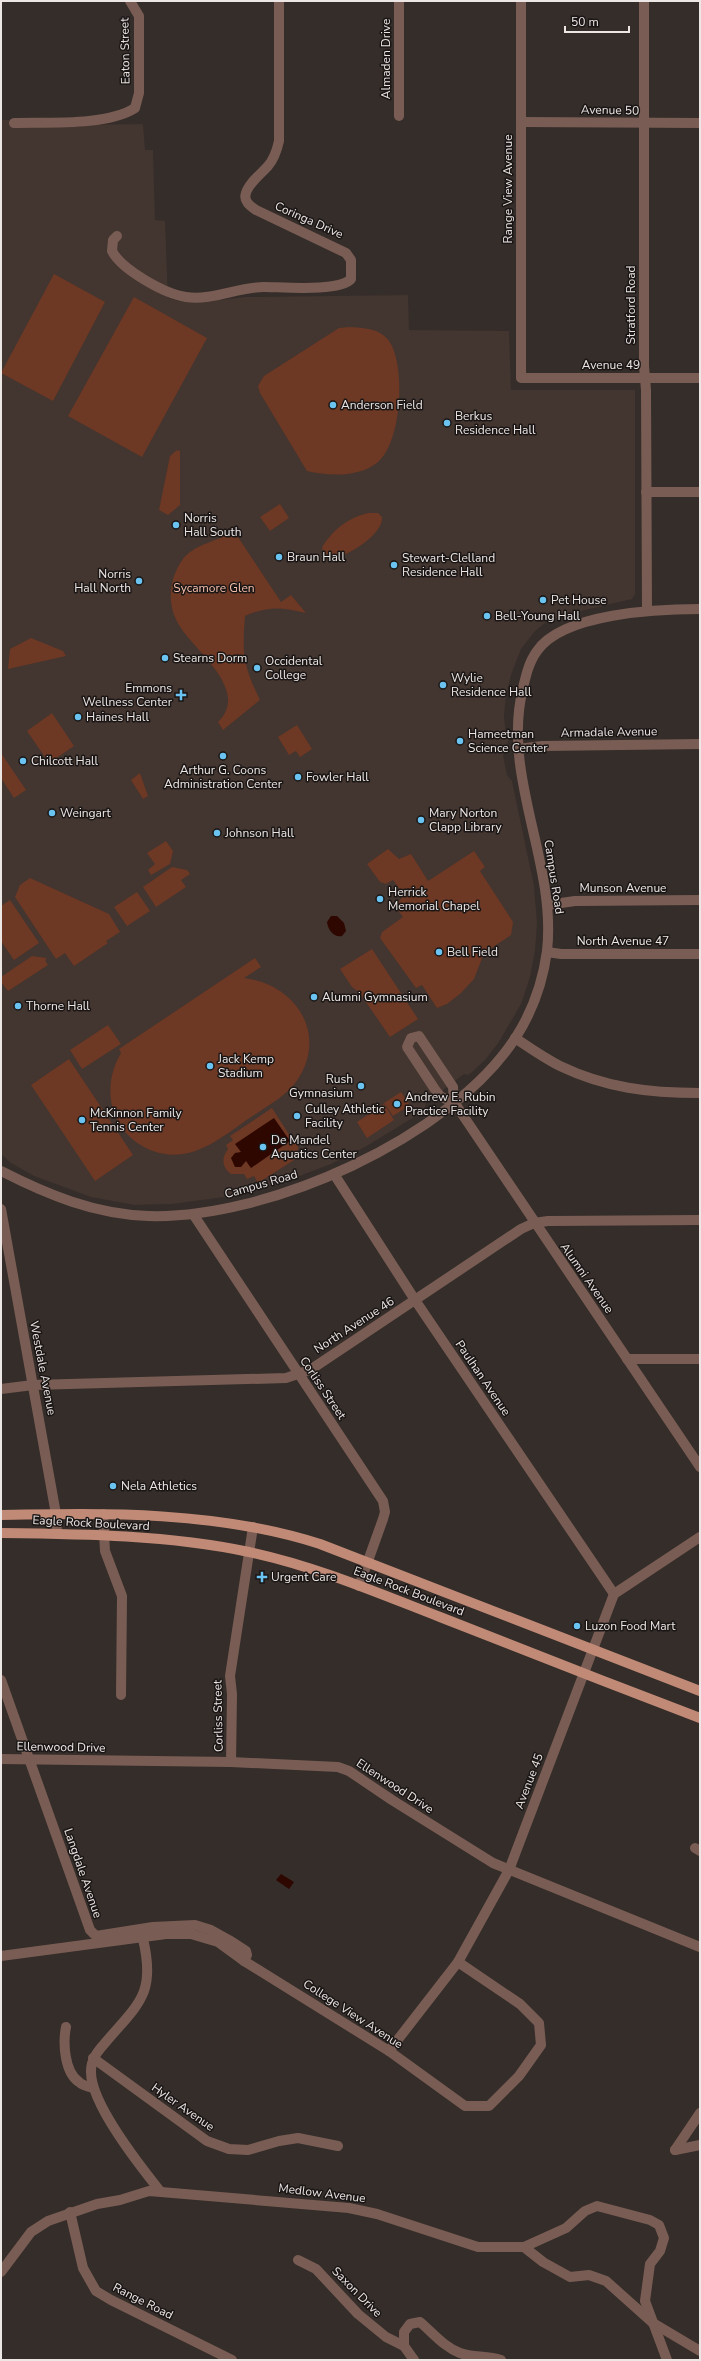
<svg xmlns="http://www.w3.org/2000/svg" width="701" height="2361" font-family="'Nunito Sans',sans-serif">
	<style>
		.built { fill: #43352f }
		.green { fill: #6d3824 }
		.water { fill: #2e0700 }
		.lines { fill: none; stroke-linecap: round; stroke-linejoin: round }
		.minor { stroke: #795d54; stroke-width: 10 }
		.major { stroke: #c18a76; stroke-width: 10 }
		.poi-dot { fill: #6ac3f1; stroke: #1a1615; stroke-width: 1.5 }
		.labels { text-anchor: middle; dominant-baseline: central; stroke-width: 3; stroke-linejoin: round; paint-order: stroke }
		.street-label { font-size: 12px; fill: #ece6e4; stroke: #1a1615 }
		.poi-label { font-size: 12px; fill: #ece6e4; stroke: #1a1615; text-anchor: start }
		.park-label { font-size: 12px; fill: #f7bfac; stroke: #1a1615 }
	</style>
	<rect width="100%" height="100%" fill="#352d29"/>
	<path class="built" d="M1,120h8l1,6 133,-2 2,26h8l2,70 10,1 3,77 12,3 21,1 45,-5 162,-2 1,35 100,1 2,59h124v204l-3,5 -68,16 -19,8 -10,8 -14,18 -10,26 -5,20 -2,21 2,20 3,3 -6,16 4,20 5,6 22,105 3,37 -2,28 -5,26 -9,27 -22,38 -14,18 -14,13 -3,2 -4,-1 -38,29 -2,8 -59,36 -34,17 -42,16 -57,16 -60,8 -38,1 -43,-8 -57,-21 -23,-13 -10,-9z"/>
	<g class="green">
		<path d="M54,274l51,28 -52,99 -52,-28z"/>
		<path d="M134,297l73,41 -65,119 -74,-41z"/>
		<path d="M349,327c14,1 31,1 40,14 17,24 13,101 -11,121 -19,16 -50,14 -71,9l-47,-78 -2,-7 6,-10 75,-48z"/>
		<path d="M177,450l3,1v54l-12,10 -9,-5 11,-54z"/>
		<path d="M280,504l9,14 -19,13 -10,-14z"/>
		<path d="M368,513h10l4,4c2,18 -42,46 -58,41l-2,-11c11,-17 25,-29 46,-34z"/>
		<path d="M234,531l47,71 10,-7 15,18c-24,-6 -38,-7 -61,3 -3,38 -2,49 15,84l-37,30 -5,-8c33,-32 -24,-71 -39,-97 -13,-21 -10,-47 4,-66 11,-15 36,-18 51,-28z"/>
		<path d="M31,638l32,13 3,5 -58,13 2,-20z"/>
		<path d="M52,713l22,33 -25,17 -22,-32z"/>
		<path d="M297,725l15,24 -12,8 -4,-6 -7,4 -11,-18z"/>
		<path d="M1,753l25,37 -12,8 -13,-20z"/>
		<path d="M140,773l8,23 -5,3 -12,-19z"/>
		<path d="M166,841l7,10 -3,13 -19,11 -3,-5 7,-6 -8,-11z"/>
		<path d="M388,849l11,10 12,-5 17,27 46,-30 11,16 -5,4 33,51 -2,13 -27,18 -10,26 -13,14 -14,11 -10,4 -15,-23 -6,3 -36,-50 2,-6 21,-15 -6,-8v-5l7,-9 -11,-15 -7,4 -6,-2 -13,-18z"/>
		<path d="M172,867l15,3 3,4 -9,6 5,7 -30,20 -13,-20z"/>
		<path d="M30,878l79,36 11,18 -14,9 2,2 -34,23 -9,-13 -9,6 -41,-62 5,-12z"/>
		<path d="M137,892l13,19 -23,15 -13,-19z"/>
		<path d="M10,900l29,43 -25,17 -13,-19v-35z"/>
		<path d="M372,949l46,70 -28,18 -31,-45 -7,-5 -12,-18z"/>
		<path d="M32,956l15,2 -2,2 3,5 -40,26 -7,-9v-5z"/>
		<path d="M255,958l6,9 -17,11c51,6 84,55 54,101 -11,17 -31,27 -47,38 -29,20 -60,48 -98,34 -14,-5 -25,-14 -33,-26 -14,-23 -12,-50 1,-72l-2,-4z"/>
		<path d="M108,1025l13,19 -39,25 -12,-19z"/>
		<path d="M69,1059l64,96 -38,26 -64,-96z"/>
		<path d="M401,1092l9,13 -17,11 -9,-13z"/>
		<path d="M384,1104l10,16 -27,18 -10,-16z"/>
		<path d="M272,1108l20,31 6,6v8l-5,2 1,5 -36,23 -4,-7 -7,3 -3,-5h-13c-9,-7 -10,-16 -3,-25l-2,-4 7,-5 -3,-4z"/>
	</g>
	<g class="water">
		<path d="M331,916h6l7,7 2,8 -4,5c-8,2 -14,-6 -15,-14z"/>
		<path d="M274,1118l16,23 -39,27 -5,-7 -5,6h-6l-4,-9 4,-5 6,-1 -6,-8z"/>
		<path d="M281,1874l13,8 -5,7 -13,-9z"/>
	</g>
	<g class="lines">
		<g class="minor">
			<path d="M399,1v115"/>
			<path d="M521,1v377h179"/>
			<path d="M644,1v365l2,24 1,220"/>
			<path d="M521,122l179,1"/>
			<path d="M14,123c34,-1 93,3 121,-15l4,-15v-77l-9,-15"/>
			<path d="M117,236l-4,4 -1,11c10,19 53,43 74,46 26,4 52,-10 78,-10 18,0 75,5 87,-8v-19l-5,-7 -90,-43c-6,-4 -13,-9 -10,-17 2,-9 16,-20 22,-27 6,-7 9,-16 11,-25v-140"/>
			<path d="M646,492h54"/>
			<path d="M518,749l24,-3 158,-2"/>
			<path d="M547,905l28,-4 125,-1"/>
			<path d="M547,952l14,2h139"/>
			<path d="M419,1036l34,51 1,15 -13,-5 -5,-6 -29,-44 4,-9z"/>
			<path d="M515,1038c15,10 29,20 45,28 46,22 89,27 140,27"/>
			<path d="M454,1102l246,365"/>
			<path d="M1,1171c47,24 93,43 147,45 118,4 303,-78 368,-179 16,-25 27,-56 31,-86 10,-88 -46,-175 -24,-263 3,-13 6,-26 14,-37 26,-38 121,-42 163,-42"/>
			<path d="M334,1174l81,126 199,294"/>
			<path d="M1,1209l55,305 1,19"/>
			<path d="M193,1214l190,287 2,11 -2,7 -24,67"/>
			<path d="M627,1359h73"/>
			<path d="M1,1389l32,-4 253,-7 24,-8 211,-141 13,-6 14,-2 152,-1"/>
			<path d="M103,1514l2,37 17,45 -1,99"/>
			<path d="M1,1680l89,250 6,6 57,-9 42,-2 16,5 18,10 17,11 1,4 -3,6"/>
			<path d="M1,1759l230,3 107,5 11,4 43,29 101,63 207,84"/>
			<path d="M231,1762l1,-68 -2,-18 23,-149"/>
			<path d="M695,1848l5,3"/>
			<path d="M143,1939c13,55 -4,64 -38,104 -7,8 -14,16 -14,28 -1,32 49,95 69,120"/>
			<path d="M1,1956l165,-22h25l27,8 26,19 145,90 76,55h24l30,-30 22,-31 -2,-22 -19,-19 -62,-42"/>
			<path d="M66,2027c-3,15 -2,45 13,55 3,3 10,5 14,6"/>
			<path d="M389,2051l69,-89 51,-92 105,-276 86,-57"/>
			<path d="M93,2058l114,83 22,8 19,1 31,-9 19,-3 40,8"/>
			<path d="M675,2150l25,-37"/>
			<path d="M675,2150l25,-5"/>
			<path d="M70,2212l13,56 13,23 15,9 121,60"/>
			<path d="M524,2247l42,-19 19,-17 12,-5 53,14 9,5 5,13 -4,13 -10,13 -5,37 22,59"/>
			<path d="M298,2260l18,9 42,45 28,23 18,9 10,14"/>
			<path d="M1,2272l30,-40 17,-11 49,-17 23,-4 29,-9 200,17 28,6 101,33h46l19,15 27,15 19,-2 17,6 47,42 47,28"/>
			<path d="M404,2346v-14l6,-8 10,-2c13,11 24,25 40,31 13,5 27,2 41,7"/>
		</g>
		<g class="major">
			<path d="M1,1515c107,-2 216,-4 319,29l380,147"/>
			<path d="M1,1533c82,1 168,2 248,19 66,14 129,41 191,65 87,34 173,68 260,101"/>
		</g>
	</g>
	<g class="poi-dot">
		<circle cx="333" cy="405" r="4"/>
		<circle cx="447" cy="423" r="4"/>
		<circle cx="176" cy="525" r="4"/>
		<circle cx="279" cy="557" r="4"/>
		<circle cx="394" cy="565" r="4"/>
		<circle cx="139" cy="581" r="4"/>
		<circle cx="543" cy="600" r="4"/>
		<circle cx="487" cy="616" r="4"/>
		<circle cx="165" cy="658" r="4"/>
		<circle cx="257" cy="668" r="4"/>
		<circle cx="443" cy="685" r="4"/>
		<path d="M179 689h4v4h4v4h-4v4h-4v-4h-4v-4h4z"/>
		<circle cx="78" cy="717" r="4"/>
		<circle cx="460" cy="741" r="4"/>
		<circle cx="223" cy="756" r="4"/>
		<circle cx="23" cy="761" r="4"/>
		<circle cx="298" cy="777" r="4"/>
		<circle cx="52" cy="813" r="4"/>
		<circle cx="421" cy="820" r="4"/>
		<circle cx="217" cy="833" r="4"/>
		<circle cx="380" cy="899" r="4"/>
		<circle cx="439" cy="952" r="4"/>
		<circle cx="314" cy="997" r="4"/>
		<circle cx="18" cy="1006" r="4"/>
		<circle cx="210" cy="1066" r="4"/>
		<circle cx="361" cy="1086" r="4"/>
		<circle cx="397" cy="1104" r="4"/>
		<circle cx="297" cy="1116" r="4"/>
		<circle cx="82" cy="1120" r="4"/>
		<circle cx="263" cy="1147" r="4"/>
		<circle cx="113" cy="1486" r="4"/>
		<path d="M260 1571h4v4h4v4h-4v4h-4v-4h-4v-4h4z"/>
		<circle cx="577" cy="1626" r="4"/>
	</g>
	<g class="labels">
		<g class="street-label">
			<text transform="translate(125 51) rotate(-91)">Eaton Street</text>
			<text transform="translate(386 59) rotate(-90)">Almaden Drive</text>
			<text transform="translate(610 110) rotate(1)">Avenue 50</text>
			<text transform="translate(508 189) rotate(-90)">Range View Avenue</text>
			<text transform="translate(309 220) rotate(24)">Coringa Drive</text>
			<text transform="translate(631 305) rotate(-90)">Stratford Road</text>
			<text x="611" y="365">Avenue 49</text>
			<text transform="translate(609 732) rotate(-1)">Armadale Avenue</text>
			<text transform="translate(554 877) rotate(81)">Campus Road</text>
			<text x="623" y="888">Munson Avenue</text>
			<text x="623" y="941">North Avenue 47</text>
			<text transform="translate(261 1184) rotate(-16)">Campus Road</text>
			<text transform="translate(587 1278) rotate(55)">Alumni Avenue</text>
			<text transform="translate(354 1325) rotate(-33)">North Avenue 46</text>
			<text transform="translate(43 1368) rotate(79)">Westdale Avenue</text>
			<text transform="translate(483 1378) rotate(56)">Paulhan Avenue</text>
			<text transform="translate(323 1388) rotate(56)">Corliss Street</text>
			<text transform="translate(91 1523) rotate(3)">Eagle Rock Boulevard</text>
			<text transform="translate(409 1591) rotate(21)">Eagle Rock Boulevard</text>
			<text transform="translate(218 1716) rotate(-91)">Corliss Street</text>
			<text transform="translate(61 1747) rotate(1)">Ellenwood Drive</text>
			<text transform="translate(529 1781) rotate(-69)">Avenue 45</text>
			<text transform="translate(395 1786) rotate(33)">Ellenwood Drive</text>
			<text transform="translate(83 1873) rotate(71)">Langdale Avenue</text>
			<text transform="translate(353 2014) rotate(33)">College View Avenue</text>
			<text transform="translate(183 2107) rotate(35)">Hyler Avenue</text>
			<text transform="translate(322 2193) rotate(7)">Medlow Avenue</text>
			<text transform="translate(357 2292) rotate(45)">Saxon Drive</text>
			<text transform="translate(143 2301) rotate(27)">Range Road</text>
		</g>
		<g class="poi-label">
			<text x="341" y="405">Anderson Field</text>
			<text x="455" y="416">Berkus<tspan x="455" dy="14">Residence Hall</tspan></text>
			<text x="184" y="518">Norris<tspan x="184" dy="14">Hall South</tspan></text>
			<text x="287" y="557">Braun Hall</text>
			<text x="402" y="558">Stewart-Clelland<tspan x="402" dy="14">Residence Hall</tspan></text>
			<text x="131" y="574" text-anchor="end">Norris<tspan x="131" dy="14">Hall North</tspan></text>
			<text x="551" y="600">Pet House</text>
			<text x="495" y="616">Bell-Young Hall</text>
			<text x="173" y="658">Stearns Dorm</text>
			<text x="265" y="661">Occidental<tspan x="265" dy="14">College</tspan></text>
			<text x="451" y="678">Wylie<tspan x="451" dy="14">Residence Hall</tspan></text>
			<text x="172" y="688" text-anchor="end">Emmons<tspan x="172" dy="14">Wellness Center</tspan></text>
			<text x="86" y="717">Haines Hall</text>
			<text x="468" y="734">Hameetman<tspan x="468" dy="14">Science Center</tspan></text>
			<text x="31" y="761">Chilcott Hall</text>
			<text x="223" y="770" text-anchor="middle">Arthur G. Coons<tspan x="223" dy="14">Administration Center</tspan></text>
			<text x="306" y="777">Fowler Hall</text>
			<text x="60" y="813">Weingart</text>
			<text x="429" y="813">Mary Norton<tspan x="429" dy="14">Clapp Library</tspan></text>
			<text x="225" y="833">Johnson Hall</text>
			<text x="388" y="892">Herrick<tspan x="388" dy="14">Memorial Chapel</tspan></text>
			<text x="447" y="952">Bell Field</text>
			<text x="322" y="997">Alumni Gymnasium</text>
			<text x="26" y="1006">Thorne Hall</text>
			<text x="218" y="1059">Jack Kemp<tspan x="218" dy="14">Stadium</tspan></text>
			<text x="353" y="1079" text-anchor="end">Rush<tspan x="353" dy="14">Gymnasium</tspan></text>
			<text x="405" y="1097">Andrew E. Rubin<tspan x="405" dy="14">Practice Facility</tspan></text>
			<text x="305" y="1109">Culley Athletic<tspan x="305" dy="14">Facility</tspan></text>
			<text x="90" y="1113">McKinnon Family<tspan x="90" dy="14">Tennis Center</tspan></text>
			<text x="271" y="1140">De Mandel<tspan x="271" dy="14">Aquatics Center</tspan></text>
			<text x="121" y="1486">Nela Athletics</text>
			<text x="271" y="1577">Urgent Care</text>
			<text x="585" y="1626">Luzon Food Mart</text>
		</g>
		<g class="park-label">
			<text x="214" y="588">Sycamore Glen</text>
		</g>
	</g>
	<rect width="701" height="2361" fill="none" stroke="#ece6e4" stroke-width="4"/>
	<path d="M565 26v6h64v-6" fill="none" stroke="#ece6e4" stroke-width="2"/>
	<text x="571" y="26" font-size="12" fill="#ece6e4" stroke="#1a1615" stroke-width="3" paint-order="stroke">50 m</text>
</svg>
